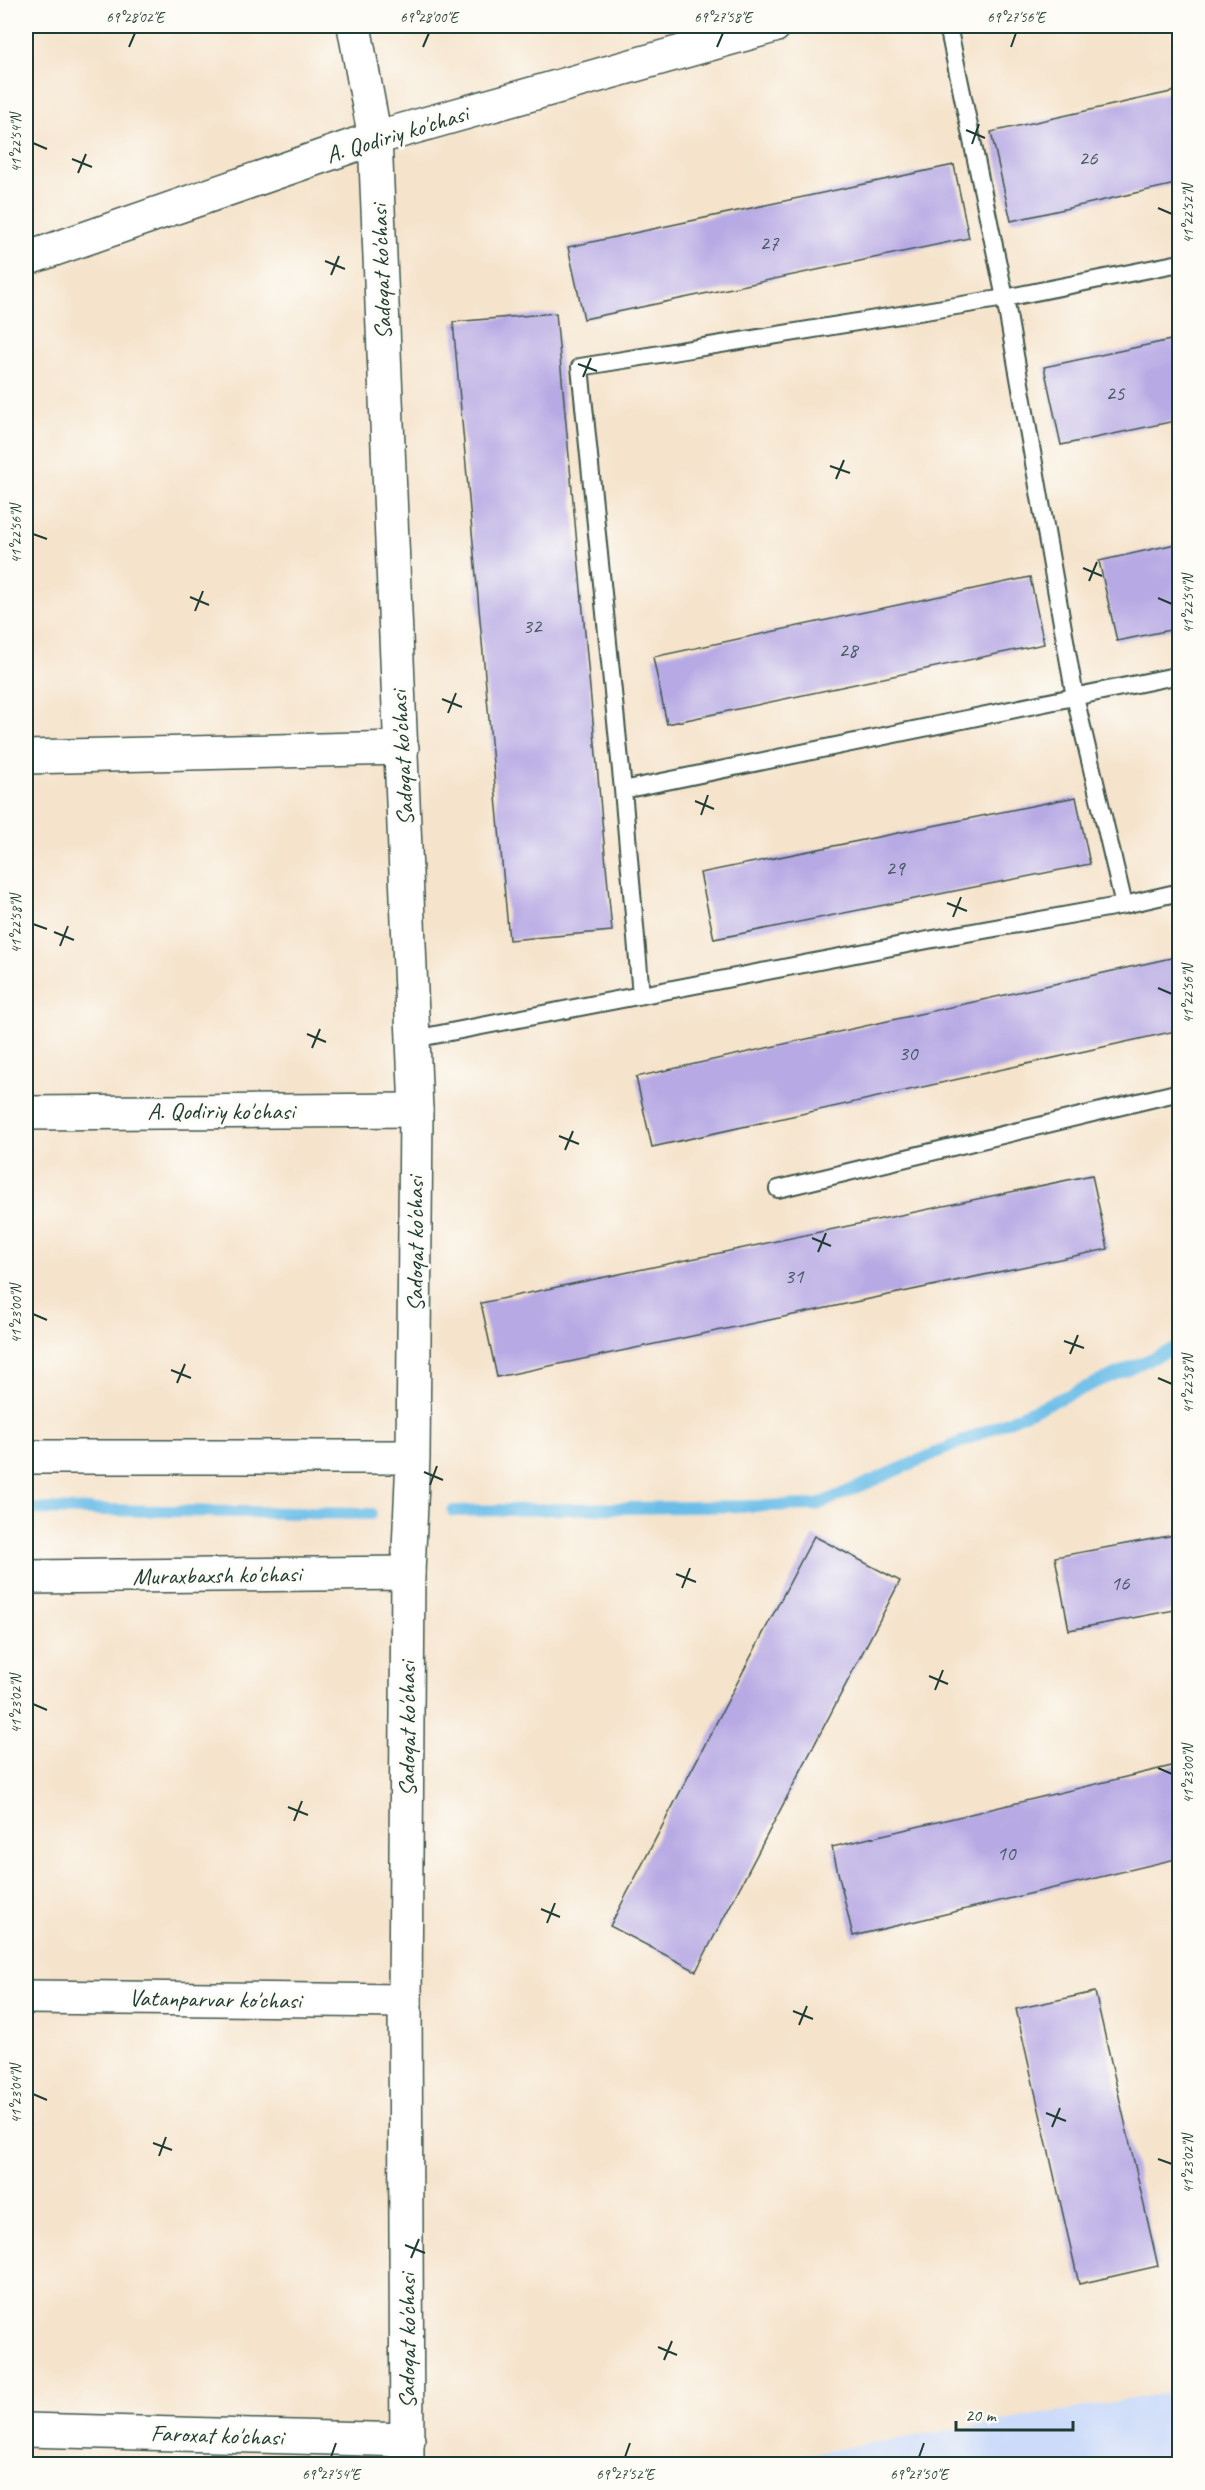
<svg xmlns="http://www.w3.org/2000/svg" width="1205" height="2490" font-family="Caveat,sans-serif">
	<rect width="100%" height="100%" fill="#fdfcf7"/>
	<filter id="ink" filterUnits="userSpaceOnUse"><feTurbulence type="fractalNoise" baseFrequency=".0167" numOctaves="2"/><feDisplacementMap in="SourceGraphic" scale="12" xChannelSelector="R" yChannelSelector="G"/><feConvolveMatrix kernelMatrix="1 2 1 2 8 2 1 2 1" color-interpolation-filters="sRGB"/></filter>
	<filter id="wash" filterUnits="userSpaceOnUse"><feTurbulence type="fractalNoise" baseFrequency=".008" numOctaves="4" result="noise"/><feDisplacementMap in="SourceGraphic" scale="24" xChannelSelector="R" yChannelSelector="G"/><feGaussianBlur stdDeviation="1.35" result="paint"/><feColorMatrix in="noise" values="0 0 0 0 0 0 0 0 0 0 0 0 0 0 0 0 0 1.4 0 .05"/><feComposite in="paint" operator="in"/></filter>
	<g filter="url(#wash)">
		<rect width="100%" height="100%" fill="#f5e3cb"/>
		<!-- built -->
		<path fill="#ccdbf9" d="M 1179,2391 L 1179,2464 L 781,2464 L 779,2459 Z"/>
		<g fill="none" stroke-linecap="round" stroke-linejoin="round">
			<!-- stream -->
			<path stroke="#6cbee8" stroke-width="12" d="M 26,1509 L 371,1514
				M 453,1511 L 817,1505 L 1180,1346"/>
		</g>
		<g id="blocks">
			<!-- building -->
			<path fill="#b7aae4" d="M 1180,90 L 1180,183 L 1011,221 L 991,132 Z
				M 954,165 L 969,238 L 584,319 L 568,247 Z
				M 556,313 L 612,931 L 509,940 L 453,322 Z
				M 1180,338 L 1180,420 L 1061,445 L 1044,367 Z
				M 1180,543 L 1180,628 L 1117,641 L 1099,561 Z
				M 1030,577 L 1044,644 L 667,724 L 653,657 Z
				M 1076,797 L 1090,864 L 714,939 L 700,873 Z
				M 1180,956 L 1180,1030 L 652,1147 L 636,1077 Z
				M 1092,1175 L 1108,1249 L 497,1377 L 481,1303 Z
				M 1180,1534 L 1180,1609 L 1069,1630 L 1055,1557 Z
				M 814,1536 L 900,1581 L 696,1971 L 610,1926 Z
				M 1176,1765 L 1180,1778 L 1180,1858 L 853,1936 L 832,1847 Z
				M 1095,1992 L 1158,2266 L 1079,2284 L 1016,2009 Z"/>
		</g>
	</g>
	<g filter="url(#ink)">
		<use href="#blocks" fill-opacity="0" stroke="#3f564b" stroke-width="1.5"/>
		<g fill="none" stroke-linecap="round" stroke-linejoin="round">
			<!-- service casing -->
			<g stroke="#3f564b" stroke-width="20">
				<path id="service" d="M 948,26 L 1005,298 L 1075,697 L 1124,905
					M 623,790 L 1180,675
					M 641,995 L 623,790 L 580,367 L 1005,298 L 1180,263
					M 414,1039 L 928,940 L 1124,905 L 1180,892
					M 778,1189 L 1180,1092"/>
			</g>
			<!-- minor casing -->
			<g stroke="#3f564b" stroke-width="36">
				<path id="minor" d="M 354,26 L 375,138 L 774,26
					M 26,757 L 402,748
					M 26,1113 L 416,1110
					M 26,1577 L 408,1573
					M 26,1997 L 405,2001
					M 26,2430 L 408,2440"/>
			</g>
			<!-- tertiary casing -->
			<g stroke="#3f564b" stroke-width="36">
				<path id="tertiary" d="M 26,259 L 375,138 L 416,1110 L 413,1457 L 408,1573 L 405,2001 L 407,2464
					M 26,1457 L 413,1457"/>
			</g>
			<!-- service -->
			<use href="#service" stroke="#fff" stroke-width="16"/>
			<!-- minor -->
			<use href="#minor" stroke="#fff" stroke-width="33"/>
			<!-- tertiary -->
			<use href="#tertiary" stroke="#fff" stroke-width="33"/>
		</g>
	</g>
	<!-- ticks -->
	<path fill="none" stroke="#1f3d34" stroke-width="2" d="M 129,47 L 135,33M 423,47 L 429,33M 717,47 L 723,33M 1011,47 L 1016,33M 966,130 L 985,138M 33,143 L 47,149M 972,144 L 979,124M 72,159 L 92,167M 78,173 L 86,154M 1158,208 L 1172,214M 325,261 L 345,269M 331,275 L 339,256M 578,364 L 597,371M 583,377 L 591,358M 830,466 L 850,473M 836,479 L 844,460M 33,534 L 47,539M 1083,568 L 1102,576M 1089,581 L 1097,562M 190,597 L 209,605M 1158,598 L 1172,604M 195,611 L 203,591M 442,699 L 462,707M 448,713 L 456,693M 695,801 L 714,809M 701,815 L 708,795M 947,903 L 967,911M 953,917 L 961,897M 33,924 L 47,929M 54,932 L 74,940M 60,946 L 68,926M 1158,988 L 1172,994M 307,1034 L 326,1042M 312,1048 L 320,1029M 559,1136 L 579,1144M 565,1150 L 573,1131M 812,1238 L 831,1246M 818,1252 L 826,1233M 33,1314 L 47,1320M 1064,1341 L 1084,1348M 1070,1354 L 1078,1335M 171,1370 L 191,1378M 1158,1378 L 1172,1384M 177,1383 L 185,1364M 424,1472 L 443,1480M 430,1485 L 437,1466M 676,1574 L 696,1582M 682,1588 L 690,1568M 929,1676 L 948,1684M 935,1690 L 943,1670M 33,1704 L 47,1710M 1158,1768 L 1172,1774M 288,1807 L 308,1815M 294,1821 L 302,1801M 541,1909 L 560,1917M 547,1923 L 555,1903M 793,2011 L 813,2019M 799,2025 L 807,2006M 33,2094 L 47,2100M 1046,2113 L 1066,2121M 1052,2127 L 1060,2108M 153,2143 L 172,2150M 159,2156 L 166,2137M 1158,2159 L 1172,2164M 405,2245 L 425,2253M 411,2258 L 419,2239M 658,2347 L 677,2355M 664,2360 L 672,2341M 331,2457 L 336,2443M 625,2457 L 630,2443M 919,2457 L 924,2443"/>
	<g text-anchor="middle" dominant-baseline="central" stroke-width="6" stroke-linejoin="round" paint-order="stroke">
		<!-- number labels -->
		<g font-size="21" fill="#455860">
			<text x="1088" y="158">26</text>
			<text x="769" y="243">27</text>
			<text x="1115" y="393">25</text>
			<text x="532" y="626">32</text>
			<text x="848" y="650">28</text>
			<text x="895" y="868">29</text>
			<text x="908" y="1053">30</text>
			<text x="794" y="1276">31</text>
			<text x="1120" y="1583">16</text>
			<text x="1006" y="1853">10</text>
		</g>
		<!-- street labels -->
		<g font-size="24" fill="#1f3d34" stroke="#fdfcf7">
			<text transform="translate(397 134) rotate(-17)">A. Qodiriy ko'chasi</text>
			<text transform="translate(381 272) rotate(-92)">Sadoqat ko'chasi</text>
			<text transform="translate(402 758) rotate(-93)">Sadoqat ko'chasi</text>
			<text x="221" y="1111">A. Qodiriy ko'chasi</text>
			<text transform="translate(415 1244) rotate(-90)">Sadoqat ko'chasi</text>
			<text transform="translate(217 1575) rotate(-1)">Muraxbaxsh ko'chasi</text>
			<text transform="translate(407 1729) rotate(-90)">Sadoqat ko'chasi</text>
			<text transform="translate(215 1999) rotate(1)">Vatanparvar ko'chasi</text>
			<text transform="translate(407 2341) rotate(-90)">Sadoqat ko'chasi</text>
			<text transform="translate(217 2435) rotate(2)">Faroxat ko'chasi</text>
		</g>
	</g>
	<!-- margin -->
	<rect width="1205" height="2490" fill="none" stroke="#fdfcf7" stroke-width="66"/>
	<!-- scale -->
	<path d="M956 2421v9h117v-9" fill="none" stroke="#1f3d34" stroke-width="3"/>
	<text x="965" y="2421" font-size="18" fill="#1f3d34" stroke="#fdfcf7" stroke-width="4.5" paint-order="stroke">20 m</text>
	<rect x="33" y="33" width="1139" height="2424" fill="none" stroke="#1f3d34" stroke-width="2"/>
	<g font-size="15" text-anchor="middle" fill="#1f3d34">
		<text x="135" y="22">69°28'02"E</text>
		<text x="429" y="22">69°28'00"E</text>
		<text x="723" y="22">69°27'58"E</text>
		<text x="1016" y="22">69°27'56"E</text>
		<text transform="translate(16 143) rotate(-90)" y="5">41°22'54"N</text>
		<text transform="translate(1188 214) rotate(-90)" y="5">41°22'52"N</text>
		<text transform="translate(16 534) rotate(-90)" y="5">41°22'56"N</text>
		<text transform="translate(1188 604) rotate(-90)" y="5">41°22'54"N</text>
		<text transform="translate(16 924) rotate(-90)" y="5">41°22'58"N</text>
		<text transform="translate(1188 994) rotate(-90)" y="5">41°22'56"N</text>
		<text transform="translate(16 1314) rotate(-90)" y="5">41°23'00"N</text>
		<text transform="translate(1188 1384) rotate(-90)" y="5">41°22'58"N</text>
		<text transform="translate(16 1704) rotate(-90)" y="5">41°23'02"N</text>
		<text transform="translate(1188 1774) rotate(-90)" y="5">41°23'00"N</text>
		<text transform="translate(16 2094) rotate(-90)" y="5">41°23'04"N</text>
		<text transform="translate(1188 2164) rotate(-90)" y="5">41°23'02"N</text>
		<text x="331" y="2479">69°27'54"E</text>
		<text x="625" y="2479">69°27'52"E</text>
		<text x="919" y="2479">69°27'50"E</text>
	</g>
</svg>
